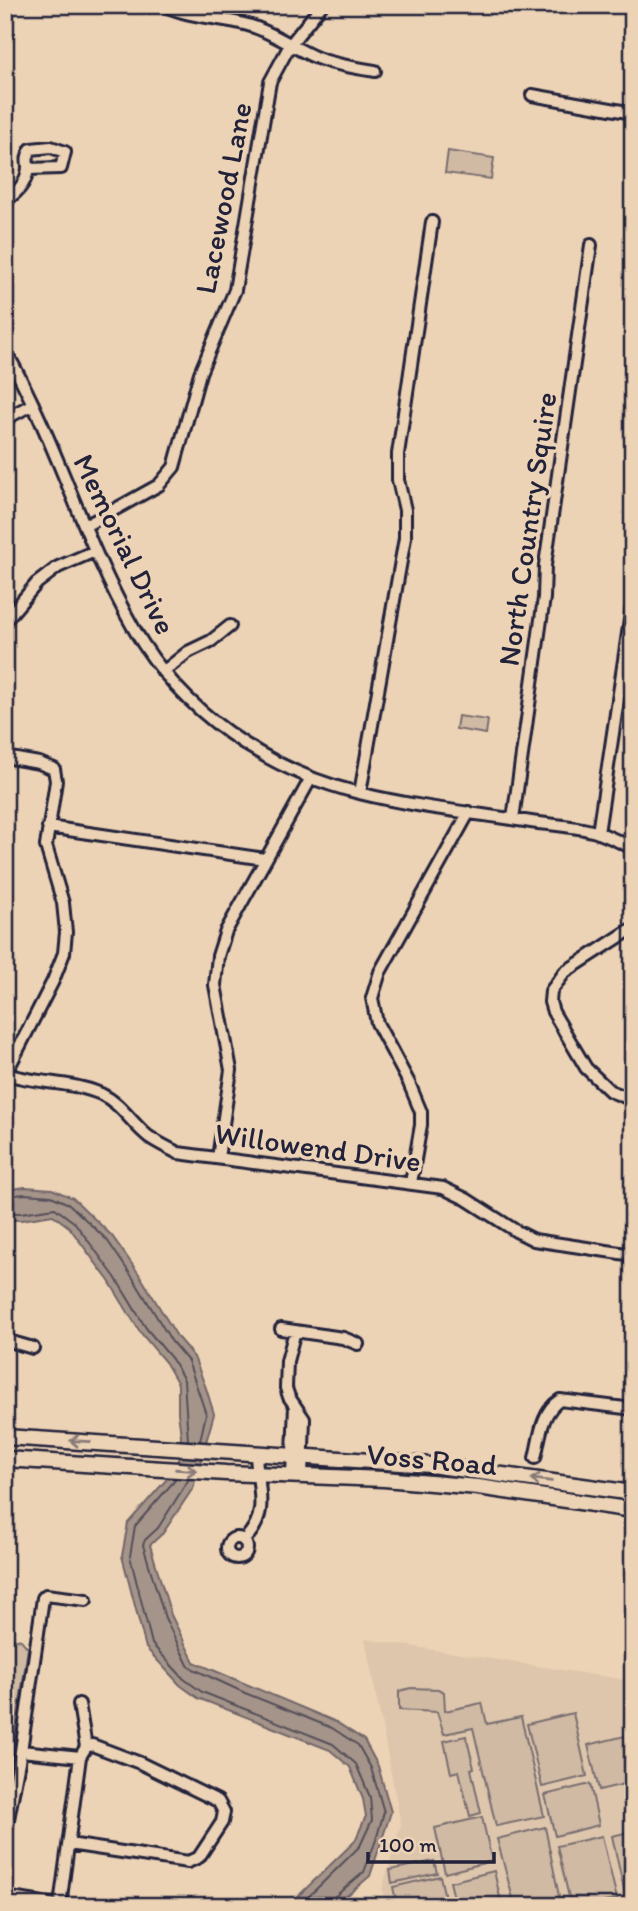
<svg xmlns="http://www.w3.org/2000/svg" width="638" height="1911" font-family="Itim,sans-serif">
	<rect width="100%" height="100%" fill="#edd3b5"/>
	<filter id="ink" filterUnits="userSpaceOnUse"><feTurbulence type="fractalNoise" baseFrequency=".0143" numOctaves="2"/><feDisplacementMap in="SourceGraphic" scale="14" xChannelSelector="R" yChannelSelector="G"/><feConvolveMatrix kernelMatrix="1 2 1 2 8 2 1 2 1" color-interpolation-filters="sRGB"/></filter>
	<g filter="url(#ink)">
		<!-- built -->
		<path fill="#dec6ac" d="M 365,1639 L 633,1681 L 633,1906 L 386,1906 L 382,1889 L 401,1824 Z"/>
		<!-- green -->
		<path fill="#d0baa4" stroke="#796e70" stroke-width="2" d="M 448,151 L 494,158 L 491,179 L 445,173 Z
			M 458,716 L 488,720 L 486,734 L 456,729 Z
			M 5,1637 L 21,1640 L 28,1648 L 5,1800 Z
			M 411,1688 L 438,1689 L 444,1692 L 445,1711 L 482,1703 L 487,1724 L 521,1717 L 544,1816 L 496,1826 L 473,1728 L 444,1734 L 437,1712 L 399,1710 L 399,1691 Z
			M 573,1713 L 587,1776 L 542,1787 L 527,1724 Z
			M 633,1734 L 633,1782 L 599,1790 L 588,1745 Z
			M 466,1736 L 474,1768 L 471,1769 L 481,1813 L 470,1816 L 459,1771 L 451,1773 L 444,1741 Z
			M 590,1784 L 599,1825 L 555,1836 L 545,1795 Z
			M 482,1817 L 492,1861 L 445,1873 L 435,1828 Z
			M 545,1827 L 561,1906 L 515,1906 L 497,1839 Z
			M 633,1831 L 633,1897 L 626,1899 L 612,1836 Z
			M 602,1836 L 617,1899 L 588,1906 L 571,1906 L 557,1846 Z
			M 434,1861 L 437,1873 L 392,1883 L 390,1870 Z
			M 494,1871 L 502,1906 L 456,1906 L 450,1882 Z
			M 440,1876 L 447,1906 L 397,1906 L 393,1887 Z"/>
		<!-- water -->
		<path fill="#a59489" stroke="#71666a" stroke-width="2" d="M 25,1187 L 52,1189 L 73,1198 L 112,1236 L 139,1274 L 178,1338 L 194,1357 L 206,1388 L 214,1414 L 193,1488 L 163,1533 L 150,1545 L 171,1615 L 194,1662 L 336,1722 L 364,1740 L 378,1766 L 391,1812 L 370,1876 L 335,1906 L 288,1906 L 355,1841 L 366,1816 L 363,1799 L 350,1767 L 330,1750 L 198,1698 L 180,1685 L 146,1648 L 122,1556 L 128,1523 L 167,1479 L 179,1458 L 181,1435 L 178,1413 L 178,1384 L 166,1363 L 140,1332 L 109,1281 L 69,1227 L 53,1215 L 21,1220 L 5,1220 L 5,1190 Z"/>
		<g fill="none" stroke-linecap="round" stroke-linejoin="round">
			<!-- shore -->
			<path stroke="#56505a" stroke-width="2" d="M 5,1196 L 25,1194 L 51,1196 L 69,1204 L 107,1240 L 133,1278 L 172,1342 L 188,1361 L 206,1414 L 200,1441
				M 5,1213 L 21,1213 L 55,1208 L 75,1223 L 115,1277 L 146,1328 L 172,1359 L 184,1380 L 188,1440
				M 176,1479 L 135,1526 L 130,1556 L 152,1644 L 184,1679 L 202,1692 L 333,1744 L 356,1764 L 370,1797 L 372,1820 L 360,1846 L 299,1906
				M 189,1479 L 158,1528 L 145,1540 L 143,1545 L 165,1618 L 189,1667 L 245,1693 L 332,1728 L 358,1745 L 371,1768 L 384,1812 L 376,1840 L 364,1872 L 333,1898 L 330,1906"/>
			<!-- minor casing -->
			<g stroke="#22223b" stroke-width="16">
				<path id="minor" d="M 164,5 C 190,18 221,17 248,25 C 273,32 293,48 317,58 C 336,65 356,68 375,71
					M 532,95 L 633,113
					M 5,201 C 17,193 28,181 28,166 C 27,159 27,156 31,149 L 51,147 L 65,152 L 61,168 L 28,169
					M 5,350 C 56,439 83,540 134,629 C 182,712 266,770 359,793 C 415,807 474,813 531,822 C 553,825 578,826 599,833 C 610,837 622,843 633,848
					M 5,419 L 33,404
					M 85,526 L 159,485 L 174,467 L 200,373 L 235,290 L 270,82 L 290,45 L 322,5
					M 5,621 L 37,583 L 58,567 L 95,551
					M 163,672 L 188,652 L 211,641 L 230,626
					M 5,757 L 39,763 L 54,769 L 56,781 L 46,846 L 63,903 L 66,932 L 64,953 L 53,981 L 5,1075
					M 360,793 L 405,538 L 405,510 L 398,480 L 398,454 L 432,222
					M 513,819 L 544,598 L 545,565 L 591,245
					M 48,827 L 265,859
					M 598,833 L 633,600
					M 633,928 L 565,972 L 551,991 L 550,1002 L 553,1012 L 586,1068 L 610,1091 L 633,1100
					M 7,1074 C 37,1084 72,1081 101,1094 C 122,1104 132,1124 149,1137 C 158,1143 168,1148 178,1153 L 443,1188 L 466,1199 L 516,1231 L 534,1240 L 633,1255
					M 218,1158 L 231,1070 L 215,985 L 218,956 L 226,931 L 311,778
					M 411,1183 L 421,1125 L 421,1112 L 409,1083 L 377,1023 L 372,998 L 380,972 L 469,812
					M 281,1329 L 343,1338 L 358,1344
					M 295,1331 L 287,1361 L 286,1388 L 289,1397 L 304,1419 L 302,1475
					M 5,1340 L 33,1348
					M 535,1458 C 540,1438 541,1412 560,1400 L 633,1409
					M 292,1475 L 295,1406
					M227 1548a10 10 0 1 1 20 0a10 10 0 1 1-20 0Z
					M 244,1540 C 272,1513 256,1486 256,1452
					M 79,1704 L 86,1747
					M 21,1751 L 80,1757
					M 5,1835 L 21,1751 L 43,1598 L 46,1595 L 86,1600
					M 5,1897 L 62,1906
					M 60,1905 L 80,1757 L 86,1747 L 92,1745 L 140,1763 L 218,1801 L 224,1812 L 222,1822 L 199,1857 L 188,1862 L 69,1844"/>
			</g>
			<!-- major casing -->
			<g stroke="#22223b" stroke-width="19">
				<path id="major" d="M 5,1437 L 431,1465 L 633,1493
					M 5,1459 L 226,1473 L 384,1479 L 478,1487 L 633,1510"/>
			</g>
			<!-- minor -->
			<use href="#minor" stroke="#edd3b5" stroke-width="10"/>
			<!-- major -->
			<use href="#major" stroke="#edd3b5" stroke-width="14"/>
		</g>
		<!-- one-way arrows -->
		<defs><path id="oneway-shaft" d="M-6 0H5M1.5-3L5.5 0L1.5 3" fill="none" stroke-width="1.6" stroke-linecap="round" stroke-linejoin="round" transform="scale(1.75)"/></defs>
		<g stroke="#887a78">
			<use href="#oneway-shaft" transform="translate(80 1441) rotate(-177)"/>
			<use href="#oneway-shaft" transform="translate(186 1470) rotate(4)"/>
			<use href="#oneway-shaft" transform="translate(541 1480) rotate(-172)"/>
		</g>
	</g>
	<g text-anchor="middle" dominant-baseline="central" stroke-width="7" stroke-linejoin="round" paint-order="stroke">
		<!-- street labels -->
		<g font-size="30" fill="#22223b" stroke="#edd3b5">
			<text transform="translate(223 198) rotate(-79)">Lacewood Lane</text>
			<text transform="translate(527 529) rotate(-82)">North Country Squire</text>
			<text transform="translate(125 544) rotate(64)">Memorial Drive</text>
			<text transform="translate(318 1147) rotate(8)">Willowend Drive</text>
			<text transform="translate(432 1459) rotate(5)">Voss Road</text>
		</g>
	</g>
	<!-- margin -->
	<rect width="638" height="1911" fill="none" stroke="#edd3b5" stroke-width="28"/>
	<rect x="14" y="14" width="610" height="1883" fill="none" stroke="#22223b" stroke-width="2.5" filter="url(#ink)"/>
	<!-- scale -->
	<path d="M368 1852v10h126v-10" fill="none" stroke="#22223b" stroke-width="3.5"/>
	<text x="379" y="1852" font-size="21" fill="#22223b" stroke="#edd3b5" stroke-width="5" paint-order="stroke">100 m</text>
</svg>
